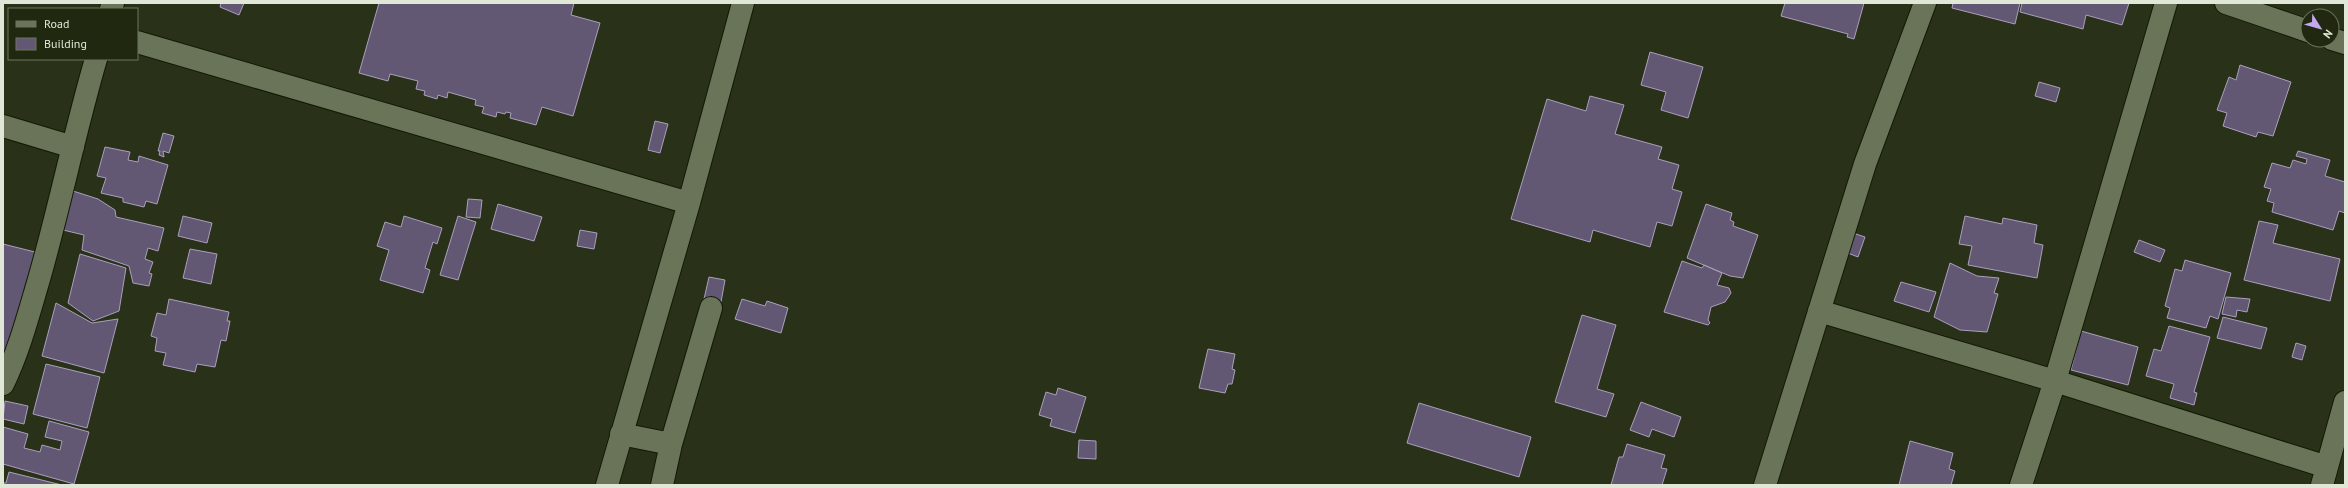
<svg xmlns="http://www.w3.org/2000/svg" width="2348" height="488" font-family="'PT Sans',sans-serif">
	<rect width="100%" height="100%" fill="#293219"/>
	<!-- building -->
	<path fill="#625873" stroke="#aa9fbd" d="M 221,3 L 244,3 L 239,15 L 220,7 Z
		M 379,3 L 574,3 L 571,15 L 600,23 L 573,116 L 542,107 L 536,125 L 510,118 L 511,113 L 506,112 L 505,114 L 497,112 L 496,117 L 482,113 L 484,107 L 475,105 L 476,100 L 448,92 L 447,98 L 438,95 L 437,99 L 424,95 L 425,91 L 416,89 L 418,81 L 390,74 L 388,81 L 359,73 Z
		M 1785,3 L 1864,3 L 1854,39 L 1847,37 L 1848,34 L 1781,16 Z
		M 1953,3 L 2020,3 L 2015,24 L 1952,8 Z
		M 2022,3 L 2129,3 L 2122,25 L 2086,15 L 2083,29 L 2020,12 Z
		M 1650,52 L 1703,67 L 1688,118 L 1661,110 L 1666,92 L 1641,85 Z
		M 2240,65 L 2291,82 L 2273,136 L 2258,132 L 2256,137 L 2223,126 L 2227,113 L 2217,110 L 2229,77 L 2236,80 Z
		M 2039,82 L 2060,88 L 2056,102 L 2035,96 Z
		M 1590,96 L 1624,105 L 1615,134 L 1662,147 L 1658,159 L 1679,165 L 1672,189 L 1682,192 L 1672,226 L 1657,222 L 1650,247 L 1593,230 L 1590,242 L 1511,219 L 1547,99 L 1586,111 Z
		M 655,121 L 668,124 L 660,153 L 648,150 Z
		M 163,133 L 174,136 L 169,153 L 163,151 L 164,157 L 159,155 L 160,151 L 158,151 Z
		M 105,147 L 130,152 L 128,160 L 138,162 L 139,156 L 168,165 L 157,204 L 146,201 L 144,207 L 123,202 L 123,198 L 101,193 L 106,178 L 97,176 Z
		M 2298,151 L 2330,160 L 2325,176 L 2345,182 L 2345,213 L 2339,211 L 2333,230 L 2272,212 L 2274,203 L 2267,201 L 2271,189 L 2264,187 L 2272,163 L 2290,168 L 2293,160 L 2306,164 L 2307,159 L 2296,156 Z
		M 73,191 L 98,199 L 115,210 L 116,217 L 164,228 L 158,251 L 148,248 L 145,259 L 153,262 L 149,273 L 152,274 L 149,286 L 133,283 L 129,266 L 82,250 L 84,235 L 63,230 Z
		M 468,199 L 482,200 L 480,218 L 466,217 Z
		M 498,204 L 542,217 L 534,241 L 491,229 Z
		M 1706,204 L 1732,213 L 1730,220 L 1734,222 L 1733,226 L 1758,235 L 1743,278 L 1730,276 L 1687,258 Z
		M 183,216 L 212,223 L 207,243 L 178,236 Z
		M 404,216 L 442,228 L 437,244 L 433,242 L 425,268 L 430,270 L 423,293 L 380,280 L 389,250 L 377,246 L 385,222 L 401,227 Z
		M 458,216 L 476,222 L 458,280 L 440,275 Z
		M 1965,216 L 2002,224 L 2003,218 L 2037,225 L 2034,243 L 2043,245 L 2037,278 L 1968,265 L 1972,246 L 1959,244 Z
		M 2259,221 L 2278,225 L 2273,243 L 2340,259 L 2330,301 L 2244,280 Z
		M 580,230 L 597,233 L 594,249 L 577,246 Z
		M 1853,233 L 1865,237 L 1858,257 L 1845,252 Z
		M 2139,240 L 2165,250 L 2160,262 L 2134,252 Z
		M 3,244 L 39,253 L 3,366 Z
		M 190,249 L 217,254 L 211,284 L 183,278 Z
		M 80,254 L 126,268 L 119,311 L 93,321 L 68,303 Z
		M 2185,260 L 2231,273 L 2218,319 L 2210,316 L 2206,328 L 2167,318 L 2170,308 L 2165,306 L 2175,269 L 2182,271 Z
		M 1682,261 L 1702,268 L 1704,265 L 1722,273 L 1717,285 L 1729,288 L 1731,293 L 1725,302 L 1711,307 L 1708,320 L 1710,323 L 1708,325 L 1664,312 Z
		M 1950,263 L 1977,276 L 1999,278 L 1994,293 L 1998,294 L 1987,332 L 1960,330 L 1934,317 Z
		M 709,277 L 725,280 L 721,302 L 704,299 Z
		M 1901,282 L 1936,292 L 1929,312 L 1894,301 Z
		M 2226,297 L 2250,299 L 2247,312 L 2237,310 L 2236,317 L 2222,314 Z
		M 169,299 L 229,312 L 227,321 L 230,321 L 226,341 L 221,340 L 215,367 L 197,364 L 195,372 L 163,365 L 166,353 L 155,351 L 157,338 L 151,336 L 157,313 L 166,315 Z
		M 742,299 L 765,306 L 767,301 L 788,308 L 781,333 L 735,319 Z
		M 56,303 L 92,323 L 118,319 L 104,373 L 42,356 Z
		M 1582,315 L 1616,325 L 1597,389 L 1614,394 L 1606,417 L 1555,402 Z
		M 2223,317 L 2267,328 L 2261,349 L 2217,338 Z
		M 2169,326 L 2210,337 L 2194,392 L 2197,393 L 2194,405 L 2170,398 L 2174,384 L 2146,376 L 2154,349 L 2161,351 Z
		M 2081,331 L 2138,347 L 2128,385 L 2071,370 Z
		M 2296,343 L 2306,346 L 2302,360 L 2292,357 Z
		M 1208,349 L 1235,354 L 1232,369 L 1235,370 L 1232,384 L 1228,384 L 1225,393 L 1199,388 Z
		M 46,364 L 100,377 L 87,428 L 33,414 Z
		M 1058,388 L 1086,397 L 1075,433 L 1050,426 L 1052,419 L 1039,415 L 1046,392 L 1056,395 Z
		M 5,401 L 28,406 L 24,424 L 3,419 Z
		M 1641,402 L 1681,417 L 1674,437 L 1652,429 L 1649,437 L 1630,430 Z
		M 1419,403 L 1531,437 L 1519,477 L 1407,443 Z
		M 49,421 L 89,432 L 74,484 L 3,464 L 3,427 L 28,434 L 24,448 L 40,452 L 42,445 L 60,450 L 62,441 L 45,437 Z
		M 1079,440 L 1096,441 L 1096,459 L 1078,458 Z
		M 1910,441 L 1953,453 L 1949,469 L 1955,471 L 1951,485 L 1899,485 Z
		M 1627,444 L 1665,455 L 1661,468 L 1667,469 L 1662,485 L 1611,485 L 1619,457 L 1623,457 Z
		M 9,472 L 62,485 L 3,485 L 3,483 L 6,483 Z"/>
	<g fill="none" stroke-linecap="round" stroke-linejoin="round">
		<!-- minor casing -->
		<g stroke="#121a03" stroke-width="24">
			<path id="minor" d="M 2226,3 L 2308,31
				M 111,9 L 113,3
				M 2332,39 L 2345,43
				M 137,42 L 689,203
				M 3,126 L 73,147
				M 1819,311 L 2055,381 L 2327,467
				M 3,384 C 18,353 27,320 37,286 C 59,211 74,134 96,59
				M 621,434 L 671,444 L 662,485
				M 671,444 L 711,308
				M 607,485 L 689,203 L 743,3
				M 1765,485 L 1865,164 L 1925,3
				M 2021,485 L 2055,381 L 2166,3
				M 2322,485 L 2345,402"/>
		</g>
		<!-- minor -->
		<use href="#minor" stroke="#697458" stroke-width="22"/>
	</g>
	<!-- border -->
	<rect width="2348" height="488" fill="none" stroke="#e1e7d7" stroke-width="8"/>
	<!-- legend -->
	<rect x="8" y="8" width="130" height="52" fill="#20280f" stroke="#6d745f"/>
	<rect x="16" y="21" width="20" height="6" fill="#697458" stroke="#6d745f"/>
	<text x="44" y="28" font-size="12" fill="#e1e7d7">Road</text>
	<rect x="16" y="38" width="20" height="12" fill="#625873" stroke="#6d745f"/>
	<text x="44" y="48" font-size="12" fill="#e1e7d7">Building</text>
	<!-- north arrow -->
	<g transform="translate(2320 28) rotate(127)"><circle r="19" fill="#20280f" stroke="#6d745f"/>
	<path d="M0-3L7 15L0 10L-7 15Z" fill="#c4a7f1"/>
	<text y="-6" font-size="11" font-weight="bold" text-anchor="middle" fill="#e1e7d7">N</text>
	</g>
</svg>
